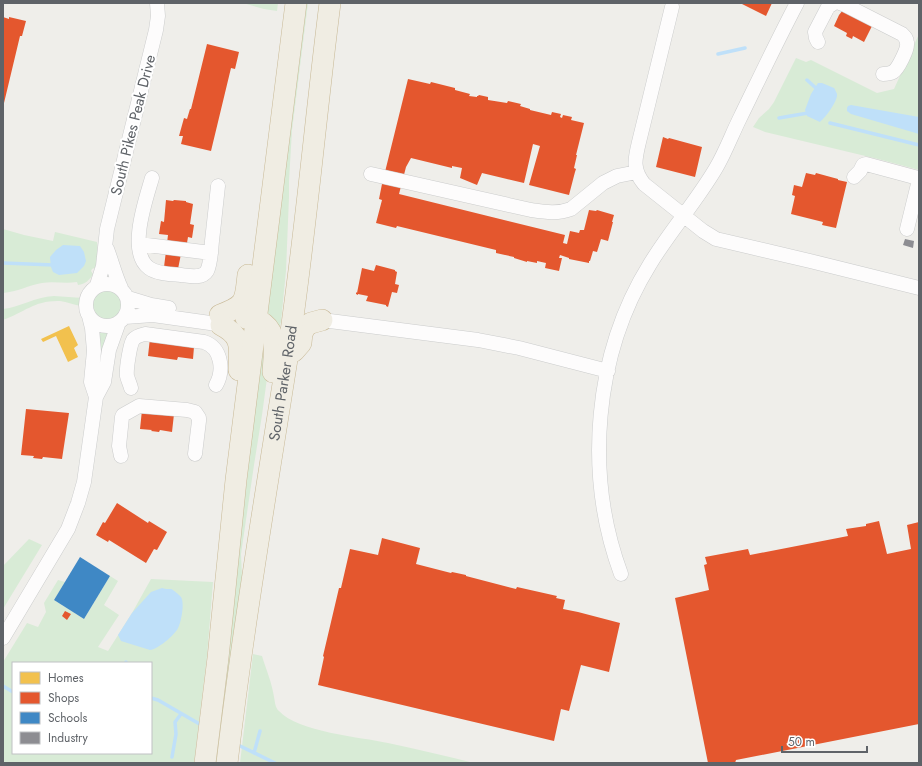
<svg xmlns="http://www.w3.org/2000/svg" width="922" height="766" font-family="Jost,sans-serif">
	<rect width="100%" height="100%" fill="#efeeea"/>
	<!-- green -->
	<path fill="#d8ebd6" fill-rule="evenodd" d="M 243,3 L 278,3 L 277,11 L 264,9 Z
		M 305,3 L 308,3 L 292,130 L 289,181 L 289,197 L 286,271 L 281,322 L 279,328 L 267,312 Z
		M 919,34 L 919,170 L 878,159 L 765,132 L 753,127 L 759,118 L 769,109 L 774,102 L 796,58 L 806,62 L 811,60 L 877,93 L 894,89 Z
		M 3,229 L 24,235 L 53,241 L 55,232 L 97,242 L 99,266 L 92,269 L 91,271 L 93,274 C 90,280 85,284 78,285 L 77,282 C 65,284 54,281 42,283 C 29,285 17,292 3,293 Z
		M92 304a16 16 0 1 1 32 0a16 16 0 1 1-32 0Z
		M 54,296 L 83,298 L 82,306 C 74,305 67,302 60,301 C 35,300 25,312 3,320 L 3,309 C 21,307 34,297 54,296 Z
		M 98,329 L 111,330 L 99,365 Z
		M 263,336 L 271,349 L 262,415 L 254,465 L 241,554 L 242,577 L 217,763 L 215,763 Z
		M 29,539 L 42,545 L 3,609 L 3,566 Z
		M 110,576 L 118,581 L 104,605 L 119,615 L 98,647 L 108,651 L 132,613 L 151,579 L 213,582 L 207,656 L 194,763 L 3,763 L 3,662 L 27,623 L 38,627 L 46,612 L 44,603 L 58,580 L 65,582 L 54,600 L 84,619 ZM 13,663 L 151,663 L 151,753 L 13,753 Z
		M 253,654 L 262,656 C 266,669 272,683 274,697 C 275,701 275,708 279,711 C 298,732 360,737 388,743 C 417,749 446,756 474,763 L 240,763 Z"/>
	<!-- water -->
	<path fill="#bfe0f9" d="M 818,83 L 822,83 L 834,88 C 835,89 836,92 837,94 C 838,101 826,117 820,122 L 807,116 L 805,110 L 811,94 Z
		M 851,105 L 919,117 L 919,134 L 851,114 L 847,111 L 847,108 L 848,106 Z
		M 63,245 L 80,246 L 84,252 L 86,261 L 84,266 L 77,273 L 59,275 L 53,272 L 51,267 L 50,257 L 56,250 Z
		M 162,588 C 164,589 168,589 171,589 C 174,590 179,595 181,597 C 185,603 181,624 177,630 C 172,637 158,649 150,650 L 121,641 L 118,635 L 132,613 L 151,592 Z"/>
	<!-- homes -->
	<path fill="#f2c14e" d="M 69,326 L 78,345 L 74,348 L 78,357 L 68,362 L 56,336 L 43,342 L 41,339 Z"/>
	<!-- shops -->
	<path fill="#e4572e" d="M 740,3 L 772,3 L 766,16 Z
		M 843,10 L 872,26 L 864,42 L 853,36 L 852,39 L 846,36 L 847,33 L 834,26 L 839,15 Z
		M 3,17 L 9,19 L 9,17 L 26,21 L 22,36 L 20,36 L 4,103 Z
		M 207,44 L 239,52 L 235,69 L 231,68 L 211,151 L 181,144 L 183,136 L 179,136 L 184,118 L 187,119 L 190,109 L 191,109 Z
		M 408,79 L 430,84 L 431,82 L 455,88 L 455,90 L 470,94 L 469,96 L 477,97 L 477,96 L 478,96 L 479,95 L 488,97 L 488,100 L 507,103 L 508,101 L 521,104 L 520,106 L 530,109 L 530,110 L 551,115 L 552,112 L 561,114 L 560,117 L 562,118 L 563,115 L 572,117 L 571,120 L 584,123 L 576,155 L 577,155 L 574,168 L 576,169 L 575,172 L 569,195 L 529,185 L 540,146 L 533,144 L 524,183 L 482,173 L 477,185 L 460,178 L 462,168 L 452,166 L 452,168 L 411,158 L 406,167 L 399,194 L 565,235 L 563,243 L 567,244 L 570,231 L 579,233 L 580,230 L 584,230 L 589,210 L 596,211 L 597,210 L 614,215 L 612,222 L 613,222 L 608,241 L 601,239 L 597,252 L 593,251 L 590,261 L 589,261 L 589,263 L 569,259 L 569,258 L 560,255 L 559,258 L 562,258 L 559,271 L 545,268 L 546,263 L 537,261 L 537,263 L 527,261 L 527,262 L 514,258 L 514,257 L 496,253 L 496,250 L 397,226 L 396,228 L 376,223 L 382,200 L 379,199 L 382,184 Z
		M 663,137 L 668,139 L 669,138 L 702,147 L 695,177 L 656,167 Z
		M 806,173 L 815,175 L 816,173 L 838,179 L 838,180 L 847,182 L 836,228 L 822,225 L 823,222 L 791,214 L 795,196 L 792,195 L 794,185 L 802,187 Z
		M 166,200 L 173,201 L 174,200 L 186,201 L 186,202 L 193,204 L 190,224 L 194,225 L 192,238 L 188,237 L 187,243 L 181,254 L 178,269 L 164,267 L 168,235 L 159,234 L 161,221 L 164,222 Z
		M 376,265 L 395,270 L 395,271 L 397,272 L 395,284 L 399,285 L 397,293 L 392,292 L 388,307 L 386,306 L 386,305 L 366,301 L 368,296 L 358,294 L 358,295 L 356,294 L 356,292 L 357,293 L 362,268 L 374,271 Z
		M 150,338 L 194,347 L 193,359 L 178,357 L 177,360 L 148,356 Z
		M 26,409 L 69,413 L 62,459 L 43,457 L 42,459 L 33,458 L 34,456 L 21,455 Z
		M 142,410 L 174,414 L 172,432 L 160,430 L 159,432 L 151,431 L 152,430 L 140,429 Z
		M 117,503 L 148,523 L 149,521 L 167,532 L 157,550 L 154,549 L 146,563 L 109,540 L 108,542 L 96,535 L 103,522 L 105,523 Z
		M 879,521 L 887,554 L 911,549 L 907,525 L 919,522 L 919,724 L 736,760 L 735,763 L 708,763 L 675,598 L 709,590 L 704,565 L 707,564 L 705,557 L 748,549 L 750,555 L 848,536 L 846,529 L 866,526 L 866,524 Z
		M 382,538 L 420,548 L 416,564 L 451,573 L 452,572 L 466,575 L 466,576 L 516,589 L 517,587 L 557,596 L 556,598 L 565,600 L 563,609 L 578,612 L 620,623 L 609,672 L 581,665 L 569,711 L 561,709 L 554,741 L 318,685 L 324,657 L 323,656 L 339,588 L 341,588 L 350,549 L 378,555 Z
		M 65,611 L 71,614 L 67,620 L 62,616 Z"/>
	<!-- schools -->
	<path fill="#3f88c5" d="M 80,557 L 110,576 L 84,619 L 54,600 Z"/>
	<!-- industry -->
	<path fill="#8d8d92" d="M 905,239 L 914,241 L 913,248 L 903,245 Z"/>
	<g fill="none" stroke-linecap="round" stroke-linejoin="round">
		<!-- stream -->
		<path stroke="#bfe0f9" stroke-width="3.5" d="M 718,54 L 745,48
			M 807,80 L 818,90
			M 779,118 L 808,113 L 809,112
			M 830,123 L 919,145
			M 3,263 L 54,265
			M 126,662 L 126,663
			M 3,686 L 13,692
			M 151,698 L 158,700 L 203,726
			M 236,744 L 275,763
			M 254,753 L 260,731
			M 172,757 L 176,734 L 175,722 L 181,714"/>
		<!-- minor casing -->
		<g stroke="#cbcccc" stroke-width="15">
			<path id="minor" d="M 840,3 L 845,5 L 902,34 C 905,37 907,39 907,43 C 908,49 898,69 893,72 C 889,74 886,74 883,74
				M 672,7 L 639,142 C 635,159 632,169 644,184 L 703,231 L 716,239 L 810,261 L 919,288
				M 818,42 L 816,38 L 815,32 L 828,7 L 834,3
				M 371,174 L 531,210 C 545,212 558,214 571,209 L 603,183 L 617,176 L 637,172
				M 854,177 L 860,171 L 863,165 L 866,164 L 918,178 L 919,180 L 907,229
				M 152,178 C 146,199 127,252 149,268 C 157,274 171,274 181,275 C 189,276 202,279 207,271 C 211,263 211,250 212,241 C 214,223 216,204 218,186
				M 139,244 L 211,253
				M 107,249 C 112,262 115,275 121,288
				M86 305a21 21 0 1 1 42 0a21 21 0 1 1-42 0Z
				M 97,285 L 103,266 L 107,229 L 156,30 L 158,16 L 157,3
				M 128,298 L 151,305 L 169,308
				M 89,316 L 92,328 L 94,351 L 91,382 L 96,397
				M 125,317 L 153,315 L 210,323 L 221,325
				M 322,320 L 478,340 L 519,348 L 608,371
				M 131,388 C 130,384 128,380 127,376 C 126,369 130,345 133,340 C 136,336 140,335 145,334 L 204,342 C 222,348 224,371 216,385
				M 121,456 L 119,446 L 122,417 L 123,415 L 139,406 L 187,410 L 195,412 L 199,418 L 199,421 L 195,454
				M 621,574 C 584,474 594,354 650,264 C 670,231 696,202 716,168 C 725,153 732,134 740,118 C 759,79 777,41 797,3
				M 3,638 L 68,529 L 78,503 L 84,482 L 96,397 L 104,382 L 109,350 L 119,322"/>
		</g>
		<!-- highway casing -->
		<g stroke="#c8b996" stroke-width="22">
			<g id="highway">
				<path d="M 220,315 C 247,305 245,301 248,275"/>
				<path d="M 246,318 C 249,318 253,318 256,319 C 259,320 261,322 264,324 C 278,335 274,356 273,372"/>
				<path d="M 221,325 C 244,337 239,348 239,370"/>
				<path d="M 294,351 L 301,343 L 302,333 L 306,326 L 311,323 L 322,320"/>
				<path d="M 205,763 L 218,658 L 236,480 L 296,3"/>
				<path id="s1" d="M 227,763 C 243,628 266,493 287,359 C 305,241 315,121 330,3"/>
			</g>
		</g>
		<!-- minor -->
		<use href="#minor" stroke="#fdfcfc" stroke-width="14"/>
		<!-- highway -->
		<use href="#highway" stroke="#f0ede3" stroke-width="21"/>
	</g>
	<g text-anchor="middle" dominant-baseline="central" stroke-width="4" stroke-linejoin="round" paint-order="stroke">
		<!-- street labels -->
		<g font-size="15" fill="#5f6368" stroke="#fff">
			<text transform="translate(133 125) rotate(-76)">South Pikes Peak Drive</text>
			<text stroke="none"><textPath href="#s1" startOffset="384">South Parker Road</textPath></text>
		</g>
	</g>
	<!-- border -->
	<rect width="922" height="766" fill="none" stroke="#5f6368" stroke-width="8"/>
	<!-- legend -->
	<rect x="12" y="662" width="140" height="92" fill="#ffffff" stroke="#bfc1c3"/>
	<rect x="20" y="672" width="20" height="12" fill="#f2c14e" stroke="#bfc1c3"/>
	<text x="48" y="682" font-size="12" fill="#5f6368">Homes</text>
	<rect x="20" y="692" width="20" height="12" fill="#e4572e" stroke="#bfc1c3"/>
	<text x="48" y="702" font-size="12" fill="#5f6368">Shops</text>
	<rect x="20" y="712" width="20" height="12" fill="#3f88c5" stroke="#bfc1c3"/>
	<text x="48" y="722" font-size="12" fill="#5f6368">Schools</text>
	<rect x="20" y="732" width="20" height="12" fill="#8d8d92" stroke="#bfc1c3"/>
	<text x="48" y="742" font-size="12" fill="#5f6368">Industry</text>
	<!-- scale -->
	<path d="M782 746v6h85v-6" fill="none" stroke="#5f6368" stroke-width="2"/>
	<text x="788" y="746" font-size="12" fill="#5f6368" stroke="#ffffff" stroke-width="3" paint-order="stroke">50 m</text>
</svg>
